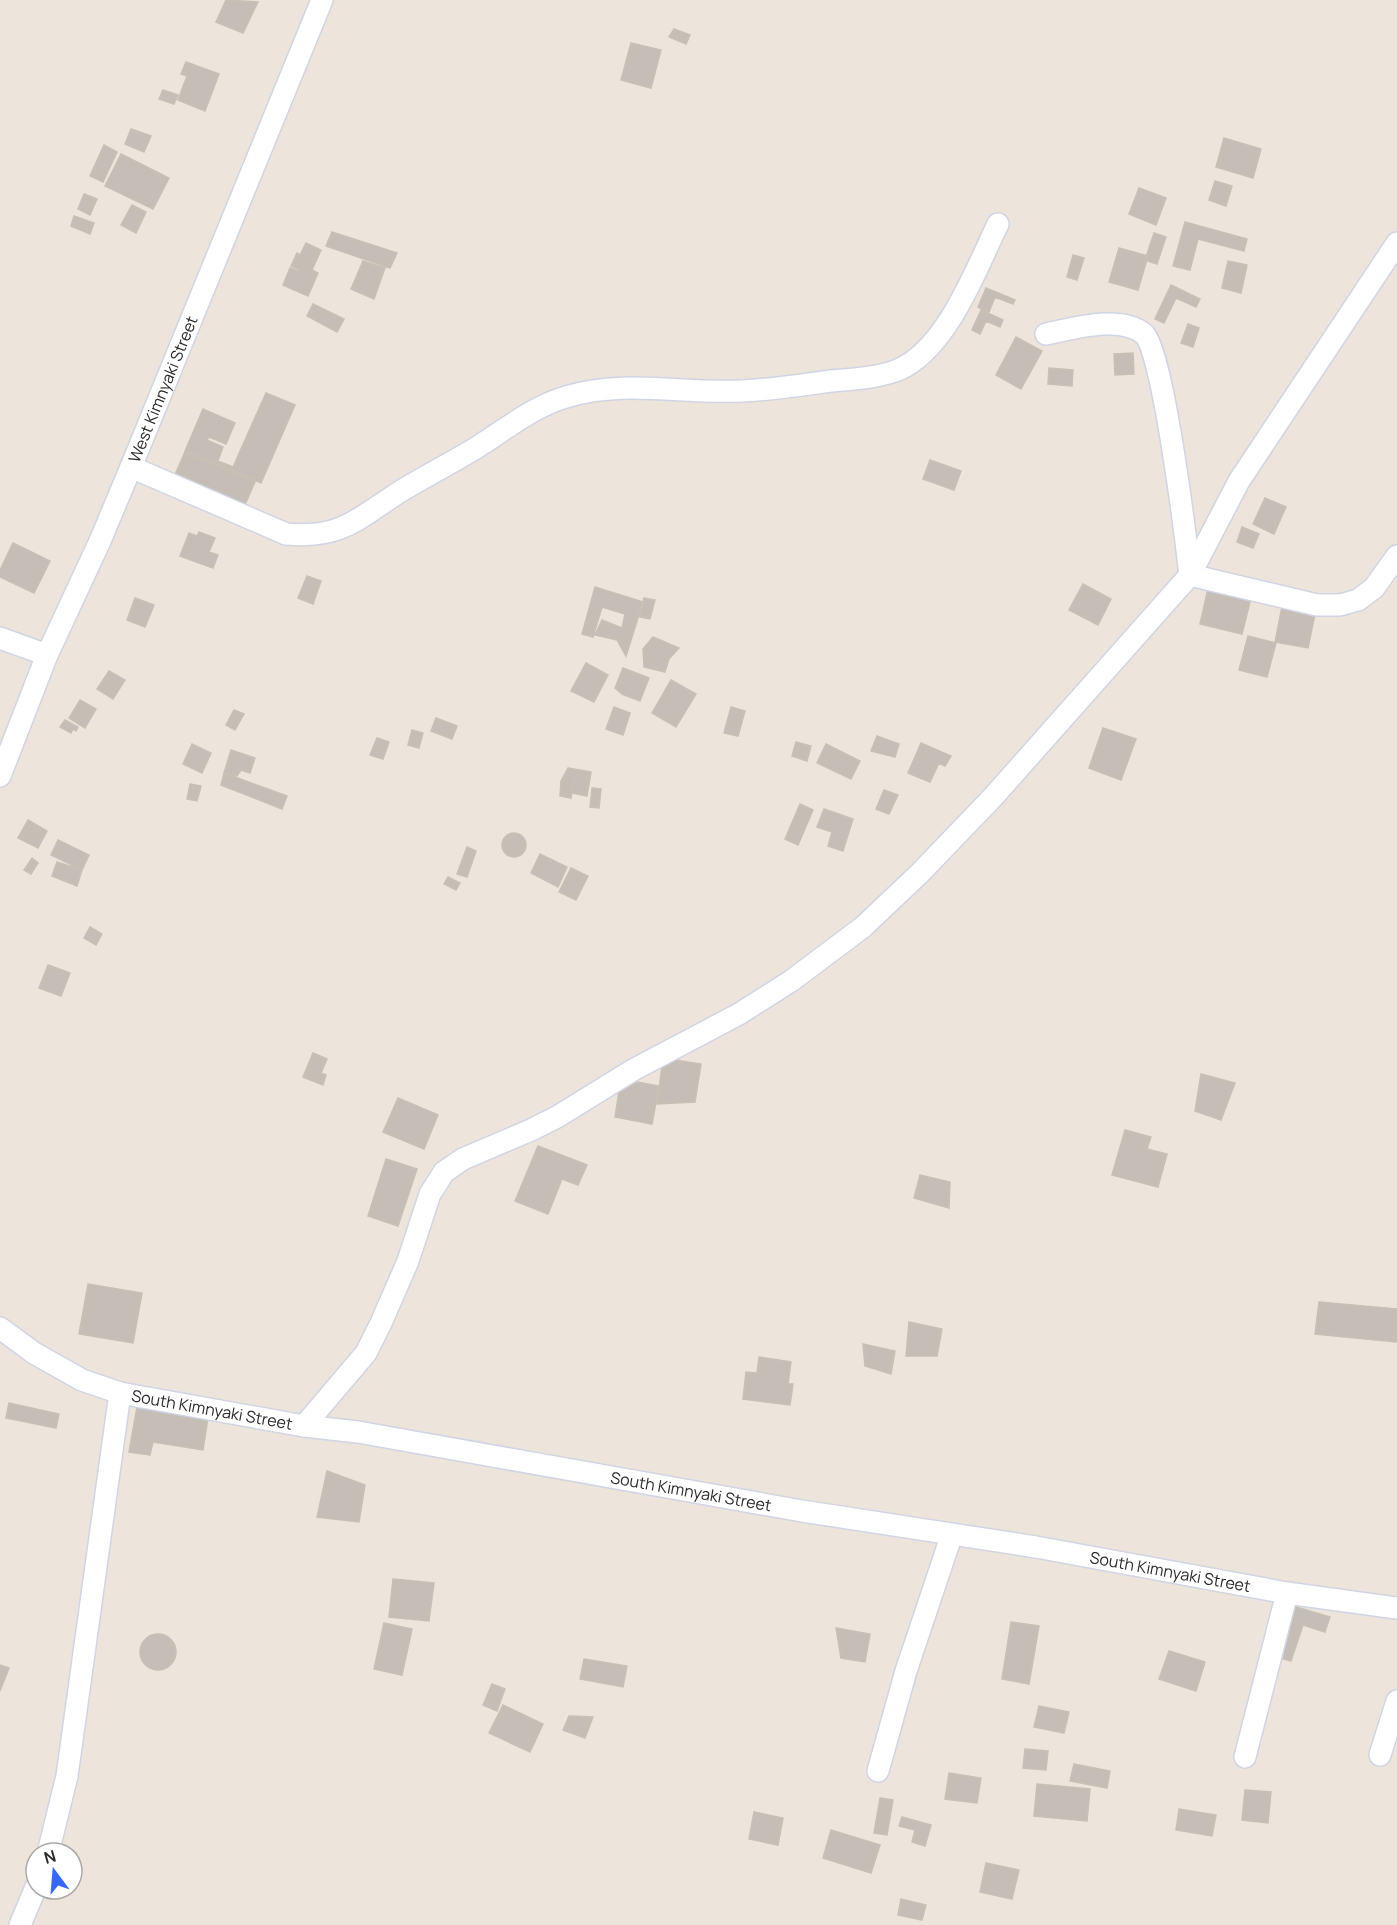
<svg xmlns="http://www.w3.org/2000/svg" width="1397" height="1925" font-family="Manrope,sans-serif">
	<rect width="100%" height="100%" fill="#ede4db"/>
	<!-- building -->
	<path fill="#c5beb7" stroke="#c9c0b4" stroke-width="1.5" d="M 226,0 L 258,2 L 243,33 L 216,22 Z
		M 674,29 L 690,35 L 686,44 L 669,37 Z
		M 631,43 L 661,50 L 651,88 L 621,80 Z
		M 186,62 L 219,74 L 205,111 L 178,100 L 187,76 L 181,74 Z
		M 163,90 L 178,95 L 174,104 L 159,99 Z
		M 131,129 L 151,136 L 144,152 L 125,144 Z
		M 1224,138 L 1261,149 L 1253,178 L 1216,167 Z
		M 104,145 L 117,152 L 103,182 L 90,176 Z
		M 121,154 L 169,178 L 153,209 L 105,186 Z
		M 1215,181 L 1232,186 L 1226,206 L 1209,200 Z
		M 1139,188 L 1166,198 L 1156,225 L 1129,214 Z
		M 84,194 L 97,199 L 90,215 L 78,209 Z
		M 132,205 L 146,212 L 136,233 L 121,225 Z
		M 74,216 L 94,223 L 90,234 L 71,226 Z
		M 1185,222 L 1247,239 L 1244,251 L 1198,239 L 1190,270 L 1173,266 Z
		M 332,232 L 397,253 L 390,268 L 326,246 Z
		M 1154,233 L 1166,237 L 1157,264 L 1145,260 Z
		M 306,243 L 321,250 L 312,270 L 318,273 L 308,296 L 283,285 L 290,268 L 298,271 L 298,269 L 291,266 L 297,253 L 300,255 Z
		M 1119,248 L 1148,256 L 1138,290 L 1109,282 Z
		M 1073,255 L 1084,258 L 1077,280 L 1067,277 Z
		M 363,261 L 385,268 L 374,299 L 351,289 Z
		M 1228,261 L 1247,265 L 1241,293 L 1222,288 Z
		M 1171,285 L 1200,299 L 1196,307 L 1176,298 L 1164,323 L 1155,319 Z
		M 986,288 L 1015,300 L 1013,304 L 995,297 L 989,312 L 978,307 Z
		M 313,304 L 344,319 L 337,332 L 307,316 Z
		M 981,310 L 1003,320 L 1000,327 L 986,321 L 980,334 L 972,330 Z
		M 1188,324 L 1199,328 L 1193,347 L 1181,343 Z
		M 1016,337 L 1042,351 L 1021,389 L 996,375 Z
		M 1133,353 L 1134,374 L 1115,375 L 1114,354 Z
		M 1049,368 L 1073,370 L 1072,386 L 1048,384 Z
		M 266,393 L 295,405 L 261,483 L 185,451 L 203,409 L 235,423 L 226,444 L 209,437 L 207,440 L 223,447 L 218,461 L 233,467 Z
		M 185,452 L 255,482 L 243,509 L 173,479 Z
		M 930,460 L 961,471 L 954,490 L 923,479 Z
		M 1265,498 L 1286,507 L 1274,534 L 1253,524 Z
		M 1242,527 L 1259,534 L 1253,548 L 1237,542 Z
		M 199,532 L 215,538 L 209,552 L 218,555 L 213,568 L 180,556 L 189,533 L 197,536 Z
		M 13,543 L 50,561 L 34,593 L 0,577 L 0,570 Z
		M 307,576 L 321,581 L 313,604 L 298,598 Z
		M 1083,584 L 1111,599 L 1098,625 L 1069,610 Z
		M 1209,584 L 1252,594 L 1242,634 L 1200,624 Z
		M 595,587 L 643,602 L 626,656 L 617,640 L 595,635 L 602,620 L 622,628 L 625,614 L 602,607 L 593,637 L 582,634 Z
		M 135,598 L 154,605 L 145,627 L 127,620 Z
		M 644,598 L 655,600 L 650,619 L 640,617 Z
		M 1282,607 L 1315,614 L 1308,648 L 1275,642 Z
		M 1248,636 L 1276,643 L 1267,677 L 1239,670 Z
		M 653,637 L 679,648 L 669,659 L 665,672 L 644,667 L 643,649 Z
		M 586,663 L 608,675 L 594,702 L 571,691 Z
		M 623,668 L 649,678 L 640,701 L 622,694 L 615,688 Z
		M 109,671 L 125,680 L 113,699 L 97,689 Z
		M 671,680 L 696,694 L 676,727 L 652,713 Z
		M 80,700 L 96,709 L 85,728 L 69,718 Z
		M 614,707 L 630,713 L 623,735 L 606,729 Z
		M 731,707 L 745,711 L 738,736 L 724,733 Z
		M 234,710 L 244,714 L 235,730 L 226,725 Z
		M 436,718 L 457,726 L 452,739 L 431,731 Z
		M 65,720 L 78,727 L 76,731 L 73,729 L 71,733 L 60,727 Z
		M 1103,728 L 1136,739 L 1121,780 L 1089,768 Z
		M 412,730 L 423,733 L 419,748 L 408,745 Z
		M 877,736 L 899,744 L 895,757 L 871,751 Z
		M 377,738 L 389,742 L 383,759 L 370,755 Z
		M 796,742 L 811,746 L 807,761 L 792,756 Z
		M 921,743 L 951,756 L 945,766 L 939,763 L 930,782 L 908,773 Z
		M 192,744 L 211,753 L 202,773 L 183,764 Z
		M 826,744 L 860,761 L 851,779 L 817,763 Z
		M 231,750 L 255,758 L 250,773 L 241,770 L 237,776 L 224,773 Z
		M 568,768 L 580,770 L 573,785 L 571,798 L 560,796 L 561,781 Z
		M 580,770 L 591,772 L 587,796 L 572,793 L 573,785 Z
		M 224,773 L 287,796 L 282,809 L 221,785 Z
		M 190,784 L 201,786 L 197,801 L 187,799 Z
		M 592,788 L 601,789 L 599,808 L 590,807 Z
		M 884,790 L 898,795 L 889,814 L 876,809 Z
		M 800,804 L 813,810 L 798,845 L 785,839 Z
		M 824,809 L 853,819 L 843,851 L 828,846 L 832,832 L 817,827 Z
		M 28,820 L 47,831 L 38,848 L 18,838 Z
		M502 845a12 12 0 1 1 24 0a12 12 0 1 1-24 0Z
		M 58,840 L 89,855 L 82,870 L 51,855 Z
		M 467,847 L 476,851 L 467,877 L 457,874 Z
		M 540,854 L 567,867 L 558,887 L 531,873 Z
		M 32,858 L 38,863 L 31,874 L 24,870 Z
		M 57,862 L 82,870 L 77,886 L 52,876 Z
		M 571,868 L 588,876 L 576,900 L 559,892 Z
		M 448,877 L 460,883 L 456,890 L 444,884 Z
		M 90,927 L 102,934 L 96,945 L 84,938 Z
		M 48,965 L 70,973 L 61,996 L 39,988 Z
		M 313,1053 L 327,1059 L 321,1073 L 326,1075 L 323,1085 L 303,1077 Z
		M 663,1058 L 701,1064 L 695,1102 L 657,1104 Z
		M 1201,1074 L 1235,1083 L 1221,1120 L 1195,1111 Z
		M 621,1079 L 659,1086 L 652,1124 L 615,1117 Z
		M 398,1098 L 438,1115 L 424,1149 L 383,1132 Z
		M 1125,1130 L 1151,1137 L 1147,1149 L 1167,1154 L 1158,1187 L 1112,1175 Z
		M 538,1146 L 587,1165 L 578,1185 L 562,1179 L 548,1214 L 515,1201 Z
		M 386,1159 L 417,1169 L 398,1226 L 368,1216 Z
		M 920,1175 L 950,1182 L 949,1208 L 914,1198 Z
		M 88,1284 L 142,1293 L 133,1343 L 79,1334 Z
		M 1319,1302 L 1397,1309 L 1397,1342 L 1315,1334 Z
		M 909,1322 L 942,1329 L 937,1356 L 906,1356 Z
		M 863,1344 L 895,1351 L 891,1374 L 865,1366 Z
		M 759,1357 L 791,1362 L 788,1384 L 793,1384 L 790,1405 L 743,1399 L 746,1372 L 757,1373 Z
		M 9,1403 L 59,1414 L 56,1428 L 6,1418 Z
		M 137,1407 L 208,1418 L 203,1450 L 153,1442 L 150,1455 L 129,1452 Z
		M 327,1471 L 365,1485 L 359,1522 L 317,1517 Z
		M 393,1579 L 434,1583 L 429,1621 L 389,1617 Z
		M 1293,1606 L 1330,1617 L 1325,1632 L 1303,1625 L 1291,1661 L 1277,1657 Z
		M 1011,1622 L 1039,1626 L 1029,1684 L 1002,1679 Z
		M 384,1623 L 412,1629 L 402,1675 L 374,1669 Z
		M 836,1628 L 870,1634 L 865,1662 L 841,1658 Z
		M140 1652a18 18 0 1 1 36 0a18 18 0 1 1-36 0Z
		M 1169,1651 L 1205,1662 L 1196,1691 L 1159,1679 Z
		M 584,1659 L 627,1666 L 623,1687 L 580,1679 Z
		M 0,1665 L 9,1668 L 0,1691 Z
		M 492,1684 L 505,1689 L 497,1711 L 483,1705 Z
		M 503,1705 L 543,1724 L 530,1752 L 489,1733 Z
		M 1039,1706 L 1069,1712 L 1064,1733 L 1034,1727 Z
		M 569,1716 L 593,1717 L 585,1738 L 563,1730 Z
		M 1025,1749 L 1048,1751 L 1046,1770 L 1023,1768 Z
		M 1074,1764 L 1110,1771 L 1107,1788 L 1070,1781 Z
		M 949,1773 L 981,1778 L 977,1803 L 945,1799 Z
		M 1037,1784 L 1090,1789 L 1087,1821 L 1034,1816 Z
		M 1245,1790 L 1271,1792 L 1268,1823 L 1242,1820 Z
		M 880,1798 L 893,1800 L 887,1835 L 874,1833 Z
		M 1179,1809 L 1216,1815 L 1212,1836 L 1176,1830 Z
		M 754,1812 L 783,1818 L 778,1845 L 749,1839 Z
		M 902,1817 L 931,1825 L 925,1846 L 912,1842 L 915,1830 L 899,1826 Z
		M 831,1830 L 880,1845 L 871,1873 L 823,1858 Z
		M 986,1863 L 1019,1870 L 1012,1899 L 980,1892 Z
		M 901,1899 L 926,1905 L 922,1920 L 898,1915 Z"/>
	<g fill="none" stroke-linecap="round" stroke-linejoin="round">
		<!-- street casing -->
		<g stroke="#d0d5e4" stroke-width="24">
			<g id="street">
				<path d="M 1046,334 C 1072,329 1121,314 1144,334 C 1163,351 1186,540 1190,575 L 1317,605 L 1340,605 L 1358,600 L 1374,588 L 1397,556"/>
				<path d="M 131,467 L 286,534 C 342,539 357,519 401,491 C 426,476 451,463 476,448 C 505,430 532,407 566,397 C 622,379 683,394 741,391 C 771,390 801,385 831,381 C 853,379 877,378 898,370 C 947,349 976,269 998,224"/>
				<path d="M 0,638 L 47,655"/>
				<path id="s1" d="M 0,776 L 47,655 L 100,541 L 131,467 L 322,0"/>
				<path id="s2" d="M 0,1328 L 34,1353 L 82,1380 L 120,1393 L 304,1426 L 358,1432 L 802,1511 L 1036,1547 L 1287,1593 L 1397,1608"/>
				<path d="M 304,1426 L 366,1353 L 381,1323 L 408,1261 L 430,1194 L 444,1172 L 463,1159 L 531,1130 L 557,1117 L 633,1070 L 739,1014 L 791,981 L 863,927 L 920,873 L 993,797 L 1190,575 L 1239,481 L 1397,243"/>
				<path d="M 1380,1755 L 1397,1701"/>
				<path d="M 1245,1757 L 1287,1593"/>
				<path d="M 878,1771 L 906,1671 L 952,1534"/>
				<path d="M 48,1853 L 67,1776 L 120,1393"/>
				<path d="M 20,1925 L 36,1887"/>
			</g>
		</g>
		<!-- street -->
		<use href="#street" stroke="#fff" stroke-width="21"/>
	</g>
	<g text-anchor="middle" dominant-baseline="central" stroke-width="6" stroke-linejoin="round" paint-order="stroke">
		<!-- street labels -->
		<g font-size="16" fill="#2a2a2a" stroke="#fff">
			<text stroke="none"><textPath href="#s1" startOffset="420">West Kimnyaki Street</textPath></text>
			<text stroke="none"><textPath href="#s2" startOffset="231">South Kimnyaki Street</textPath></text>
			<text stroke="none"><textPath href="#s2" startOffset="717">South Kimnyaki Street</textPath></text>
			<text stroke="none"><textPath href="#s2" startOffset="1203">South Kimnyaki Street</textPath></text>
		</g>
	</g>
	<!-- north arrow -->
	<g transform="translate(54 1871) rotate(344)"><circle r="28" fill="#ffffff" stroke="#aaaaaa" stroke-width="1.5"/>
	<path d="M0-4.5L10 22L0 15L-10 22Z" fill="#3668ff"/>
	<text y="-9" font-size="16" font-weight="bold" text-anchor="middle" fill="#2a2a2a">N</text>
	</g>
</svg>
